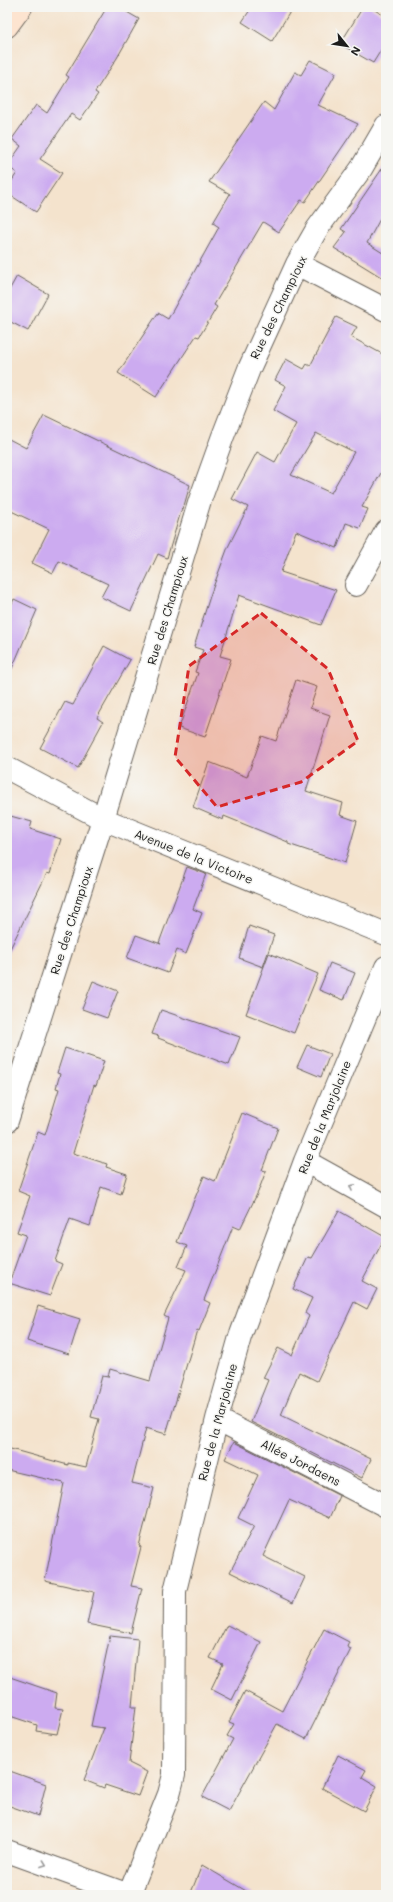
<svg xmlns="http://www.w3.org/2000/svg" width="393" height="1902" font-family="Mali,sans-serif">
	<rect width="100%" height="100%" fill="#f6f6f2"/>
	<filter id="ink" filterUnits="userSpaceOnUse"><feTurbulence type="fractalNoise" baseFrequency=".025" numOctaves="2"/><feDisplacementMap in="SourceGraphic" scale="8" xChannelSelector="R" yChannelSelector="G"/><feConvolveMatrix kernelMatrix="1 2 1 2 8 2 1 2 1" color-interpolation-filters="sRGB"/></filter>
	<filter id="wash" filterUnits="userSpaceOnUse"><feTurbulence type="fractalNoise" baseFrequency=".012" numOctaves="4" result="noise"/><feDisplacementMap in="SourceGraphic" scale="16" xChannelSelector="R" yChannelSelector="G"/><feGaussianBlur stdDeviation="0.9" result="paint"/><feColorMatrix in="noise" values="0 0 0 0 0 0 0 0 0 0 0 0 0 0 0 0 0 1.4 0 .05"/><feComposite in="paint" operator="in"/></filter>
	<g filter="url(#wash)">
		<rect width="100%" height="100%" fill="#f4e3cd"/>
		<g id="blocks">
			<!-- building -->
			<path fill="#ccabf0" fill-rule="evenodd" d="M 107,7 L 118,7 L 139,19 L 117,58 L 95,92 L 98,94 L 80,120 L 71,114 L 40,159 L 62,173 L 36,212 L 7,193 L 7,188 L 17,173 L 7,166 L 21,146 L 12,139 L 36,105 L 47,113 L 69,77 L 66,75 Z
				M 252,7 L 293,7 L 272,41 L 242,22 Z
				M 363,7 L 370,7 L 386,17 L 386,42 L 373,63 L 340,44 Z
				M 310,60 L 336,73 L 318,105 L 358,124 L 305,202 L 301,200 L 279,232 L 263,222 L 214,305 L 217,307 L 199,337 L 196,336 L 156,397 L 118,373 L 158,313 L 168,319 L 219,227 L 213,223 L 230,194 L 209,182 L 264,102 L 274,110 L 295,72 L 301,75 Z
				M 386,163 L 386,208 L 367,243 L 386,255 L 386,280 L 334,248 L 346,232 L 341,229 Z
				M 17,276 L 48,294 L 28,331 L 7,320 L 7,294 Z
				M 336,317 L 357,327 L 351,337 L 386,356 L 386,464 L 362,507 L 368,509 L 360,528 L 346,523 L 337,548 L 296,531 L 281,572 L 336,590 L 321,625 L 239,595 L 220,656 L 231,659 L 205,737 L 179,728 L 198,673 L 195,672 L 203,650 L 194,647 L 211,593 L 228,547 L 248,507 L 232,499 L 257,452 L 275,462 L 296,424 L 273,411 L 286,386 L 275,380 L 286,359 L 304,369 L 307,364 L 310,366 ZM 316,433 L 354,452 L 331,493 L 291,475 Z
				M 44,415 L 190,485 L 183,509 L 182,508 L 167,558 L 158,554 L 131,611 L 101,597 L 108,584 L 59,561 L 53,573 L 32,563 L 49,529 L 7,509 L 7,438 L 26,448 Z
				M 14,599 L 37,610 L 7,680 L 7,614 Z
				M 104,646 L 130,660 L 97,718 L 103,722 L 78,768 L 40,748 L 65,702 L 73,705 Z
				M 296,680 L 317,687 L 310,708 L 330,715 L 306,791 L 343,803 L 340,815 L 357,821 L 345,863 L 288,844 L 288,842 L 224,816 L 223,820 L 193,807 L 209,762 L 247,777 L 262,736 L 276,741 Z
				M 7,815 L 32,822 L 30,829 L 61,839 L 50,874 L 47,873 L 7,955 Z
				M 187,867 L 206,874 L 193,909 L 202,913 L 186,954 L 177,950 L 168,973 L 127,958 L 136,935 L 161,944 L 159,943 Z
				M 249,926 L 274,935 L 263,967 L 239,958 Z
				M 269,953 L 318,974 L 294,1033 L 246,1014 Z
				M 330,963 L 355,973 L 344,1000 L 319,990 Z
				M 93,981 L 118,991 L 107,1018 L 82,1009 Z
				M 161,1010 L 240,1037 L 229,1065 L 158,1038 L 159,1036 L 152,1034 Z
				M 307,1045 L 330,1054 L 321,1077 L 297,1067 Z
				M 65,1048 L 104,1061 L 96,1086 L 94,1085 L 73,1153 L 107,1164 L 106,1167 L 127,1174 L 121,1194 L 101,1187 L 90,1226 L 70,1219 L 55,1261 L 62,1264 L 50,1296 L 9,1283 L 26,1235 L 17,1232 L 30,1196 L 18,1191 L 38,1132 L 45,1135 L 59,1089 L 56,1088 L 60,1074 L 57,1073 Z
				M 242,1113 L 278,1128 L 262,1170 L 266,1171 L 258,1192 L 240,1229 L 233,1226 L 204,1300 L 210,1303 L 199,1331 L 197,1330 L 166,1434 L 146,1428 L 132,1483 L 154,1488 L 139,1546 L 141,1547 L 131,1586 L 142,1588 L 131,1633 L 87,1624 L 94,1592 L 45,1581 L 64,1483 L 7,1470 L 7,1448 L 68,1465 L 68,1463 L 86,1467 L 99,1419 L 91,1417 L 102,1376 L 108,1377 L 110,1369 L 150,1381 L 168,1318 L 164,1316 L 186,1270 L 178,1267 L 187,1246 L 177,1242 L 204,1176 L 215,1181 Z
				M 339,1211 L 385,1237 L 362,1281 L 377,1289 L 367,1309 L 354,1302 L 317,1381 L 299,1372 L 281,1415 L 371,1459 L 362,1478 L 251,1422 L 268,1380 L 263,1378 L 278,1348 L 292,1355 L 309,1316 L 305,1313 L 312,1298 L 293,1289 L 308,1257 L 312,1258 Z
				M 38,1306 L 80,1319 L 69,1354 L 27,1341 Z
				M 234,1442 L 340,1496 L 330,1518 L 289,1500 L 263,1556 L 305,1577 L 293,1603 L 230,1572 L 254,1526 L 238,1518 L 258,1475 L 225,1459 Z
				M 227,1625 L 261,1642 L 232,1700 L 211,1689 L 223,1664 L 210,1658 Z
				M 324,1629 L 349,1642 L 347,1647 L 351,1649 L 306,1739 L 277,1724 L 229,1811 L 202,1797 L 233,1739 L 227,1736 L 234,1724 L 229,1722 L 245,1691 L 282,1711 Z
				M 110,1636 L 138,1639 L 132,1707 L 136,1707 L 129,1763 L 147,1772 L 138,1796 L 105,1785 L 104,1788 L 84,1780 L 104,1728 L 91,1726 Z
				M 7,1676 L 57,1693 L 55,1708 L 63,1709 L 57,1734 L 36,1731 L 37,1725 L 7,1715 Z
				M 338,1755 L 366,1770 L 362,1777 L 377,1786 L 364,1811 L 322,1788 Z
				M 7,1770 L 46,1784 L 38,1816 L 7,1805 Z
				M 202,1865 L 253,1895 L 190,1895 Z"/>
		</g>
	</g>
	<g filter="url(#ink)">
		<use href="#blocks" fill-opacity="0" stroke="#68625a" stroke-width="1"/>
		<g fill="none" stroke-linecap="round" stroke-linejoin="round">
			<!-- minor casing -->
			<g stroke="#68625a" stroke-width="24">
				<path id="minor" d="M 297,264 L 386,310
					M 356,585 L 386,531
					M 7,768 L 103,819 L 386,934
					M 7,1121 L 103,819 L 200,500 L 223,436 L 249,369 L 297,264 L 317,229 L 361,169 L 386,126
					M 305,1161 L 386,1206
					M 217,1419 L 386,1506
					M 7,1851 L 129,1895
					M 129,1895 L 169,1794 L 174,1775 L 175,1591 L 217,1419 L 240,1337 L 305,1161 L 386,967"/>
			</g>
			<!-- secondary casing -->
			<g stroke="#68625a" stroke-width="24">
				<path id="secondary" d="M 7,26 L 21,7"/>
			</g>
			<!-- minor -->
			<use href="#minor" stroke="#fff" stroke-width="22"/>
			<!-- secondary -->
			<use href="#secondary" stroke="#fde4d0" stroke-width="22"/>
		</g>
		<!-- one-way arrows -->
		<defs><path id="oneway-chevron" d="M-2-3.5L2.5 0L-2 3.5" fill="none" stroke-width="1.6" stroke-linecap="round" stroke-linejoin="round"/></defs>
		<g stroke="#999">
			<use href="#oneway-chevron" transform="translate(352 1187) rotate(-151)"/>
			<use href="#oneway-chevron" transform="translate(44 1864) rotate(20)"/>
		</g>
	</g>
	<!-- marked area -->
	<path fill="#d62828" fill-opacity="0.2" stroke="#d62828" stroke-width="3" stroke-dasharray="8 5" stroke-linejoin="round" d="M 261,613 L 328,669 L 358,741 L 301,782 L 217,807 L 175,757 L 189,666 Z"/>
	<g text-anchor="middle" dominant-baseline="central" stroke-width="3" stroke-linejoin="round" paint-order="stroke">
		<!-- street labels -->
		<g font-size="12" fill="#1c1c1c" stroke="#f6f6f2">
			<text transform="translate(278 307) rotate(-64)">Rue des Champioux</text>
			<text transform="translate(167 610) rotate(-73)">Rue des Champioux</text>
			<text transform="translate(194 856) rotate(22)">Avenue de la Victoire</text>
			<text transform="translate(71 920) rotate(-72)">Rue des Champioux</text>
			<text transform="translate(324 1117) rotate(-68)">Rue de la Marjolaine</text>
			<text transform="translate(217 1422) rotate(-75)">Rue de la Marjolaine</text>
			<text transform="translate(301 1462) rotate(27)">Allée Jordaens</text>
		</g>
	</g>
	<!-- margin -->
	<rect width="393" height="1902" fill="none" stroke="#f6f6f2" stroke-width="24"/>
	<!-- north arrow -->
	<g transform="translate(347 46) rotate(120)" stroke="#f6f6f2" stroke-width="3" paint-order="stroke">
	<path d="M0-3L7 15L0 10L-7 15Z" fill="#1c1c1c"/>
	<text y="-6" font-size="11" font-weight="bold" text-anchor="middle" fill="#1c1c1c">N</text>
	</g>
</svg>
